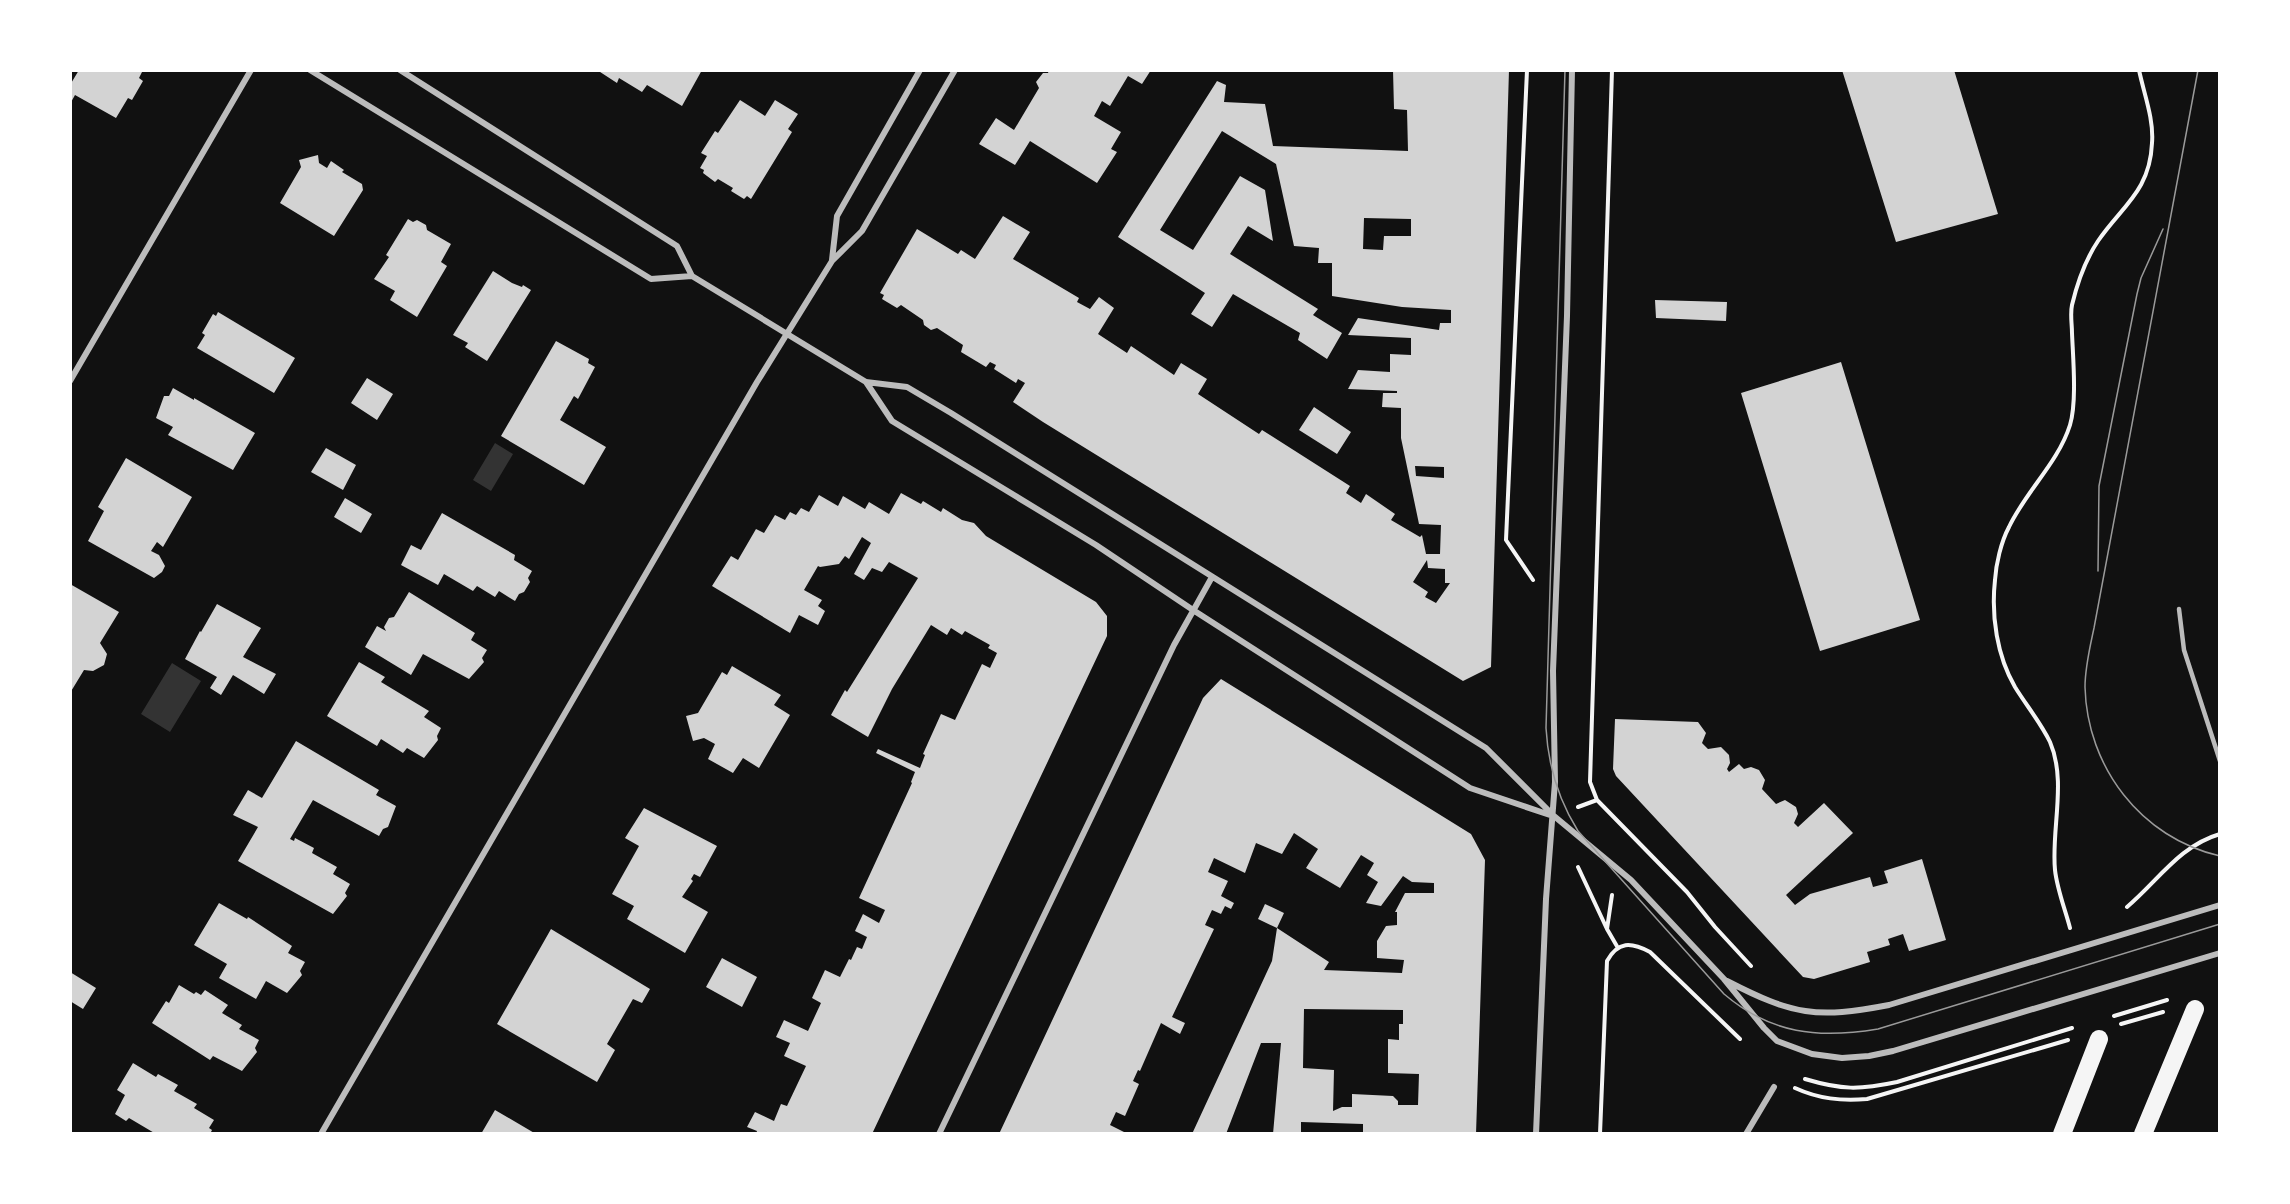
<svg xmlns="http://www.w3.org/2000/svg" width="2290" height="1204" font-family="Overpass,sans-serif">
	<rect width="100%" height="100%" fill="#111"/>
	<!-- water -->
	<path fill="#333" d="M 495,443 L 513,454 L 491,491 L 473,480 Z
		M 172,663 L 201,681 L 170,732 L 141,714 Z"/>
	<!-- building -->
	<path fill="#d3d3d3" fill-rule="evenodd" d="M 79,70 L 143,70 L 139,78 L 143,81 L 132,100 L 128,98 L 116,118 L 75,95 L 70,104 L 70,85 Z
		M 597,70 L 702,70 L 682,106 L 647,85 L 642,92 L 619,78 L 617,83 Z
		M 1049,70 L 1151,70 L 1142,84 L 1128,76 L 1110,106 L 1102,101 L 1094,116 L 1121,132 L 1111,149 L 1117,152 L 1097,183 L 1030,141 L 1015,165 L 979,144 L 996,118 L 1014,130 L 1039,88 L 1036,82 L 1043,73 L 1048,73 Z
		M 1393,70 L 1509,70 L 1491,667 L 1463,681 L 1043,422 L 1013,402 L 1025,383 L 1018,379 L 1016,383 L 994,369 L 996,365 L 990,362 L 986,367 L 961,352 L 963,345 L 937,328 L 931,330 L 924,325 L 923,320 L 901,305 L 897,308 L 882,299 L 884,295 L 880,293 L 917,229 L 958,254 L 961,250 L 975,259 L 1003,216 L 1030,232 L 1013,259 L 1079,298 L 1077,302 L 1090,309 L 1099,297 L 1114,308 L 1098,334 L 1127,353 L 1131,346 L 1174,375 L 1181,363 L 1207,379 L 1198,394 L 1259,434 L 1262,430 L 1350,486 L 1346,493 L 1361,503 L 1366,494 L 1395,514 L 1391,520 L 1420,537 L 1422,535 L 1426,554 L 1440,554 L 1441,525 L 1419,524 L 1401,438 L 1401,408 L 1382,407 L 1383,393 L 1397,393 L 1397,391 L 1348,389 L 1358,370 L 1390,372 L 1390,354 L 1411,355 L 1411,338 L 1348,335 L 1358,318 L 1439,330 L 1440,323 L 1451,323 L 1451,310 L 1402,307 L 1332,296 L 1332,263 L 1318,263 L 1319,248 L 1294,246 L 1276,164 L 1222,131 L 1160,230 L 1193,250 L 1240,176 L 1265,190 L 1273,241 L 1248,226 L 1230,254 L 1318,309 L 1313,315 L 1342,333 L 1327,359 L 1298,340 L 1300,333 L 1233,294 L 1212,327 L 1191,314 L 1205,293 L 1118,237 L 1217,81 L 1226,85 L 1224,102 L 1265,104 L 1273,146 L 1408,151 L 1407,110 L 1394,109 ZM 1364,218 L 1411,219 L 1411,236 L 1384,236 L 1383,250 L 1363,249 ZM 1415,466 L 1444,467 L 1444,478 L 1416,476 ZM 1427,560 L 1428,568 L 1445,569 L 1445,583 L 1450,583 L 1436,603 L 1425,597 L 1428,592 L 1413,582 Z
		M 1842,70 L 1954,70 L 1998,214 L 1896,242 Z
		M 740,100 L 765,116 L 775,100 L 798,114 L 788,129 L 792,132 L 751,199 L 747,196 L 744,199 L 731,191 L 733,188 L 718,179 L 715,182 L 703,173 L 704,170 L 700,168 L 707,156 L 701,153 L 715,131 L 718,133 Z
		M 318,155 L 319,163 L 327,168 L 331,161 L 344,170 L 342,172 L 362,184 L 363,190 L 334,236 L 280,203 L 301,167 L 299,160 Z
		M 408,219 L 413,222 L 417,220 L 426,225 L 427,230 L 451,244 L 441,262 L 447,266 L 417,317 L 390,300 L 395,291 L 374,279 L 389,257 L 386,255 Z
		M 493,271 L 512,283 L 522,287 L 523,285 L 531,290 L 487,361 L 465,347 L 468,343 L 453,335 Z
		M 1655,300 L 1727,302 L 1726,321 L 1656,318 Z
		M 218,312 L 295,358 L 274,393 L 197,348 L 205,335 L 202,333 L 213,314 L 216,316 Z
		M 556,341 L 589,359 L 588,363 L 595,367 L 578,399 L 574,396 L 560,420 L 606,447 L 584,485 L 501,436 Z
		M 1841,362 L 1920,620 L 1820,651 L 1741,393 Z
		M 367,378 L 393,394 L 377,420 L 351,403 Z
		M 173,388 L 194,400 L 194,398 L 255,433 L 233,470 L 168,435 L 173,427 L 156,418 L 164,396 L 169,396 Z
		M 1314,407 L 1351,432 L 1337,454 L 1299,430 Z
		M 326,448 L 356,465 L 343,490 L 311,472 Z
		M 126,458 L 192,497 L 163,547 L 157,542 L 151,551 L 159,555 L 165,566 L 162,572 L 154,578 L 88,541 L 104,511 L 98,507 Z
		M 901,493 L 921,504 L 923,501 L 941,512 L 943,508 L 962,520 L 974,523 L 986,536 L 1096,602 L 1107,616 L 1107,636 L 872,1134 L 756,1134 L 757,1131 L 747,1127 L 755,1112 L 774,1121 L 781,1104 L 787,1106 L 806,1066 L 784,1056 L 790,1043 L 776,1037 L 784,1020 L 808,1031 L 821,1003 L 812,998 L 825,970 L 840,977 L 849,959 L 851,960 L 857,947 L 862,949 L 867,937 L 855,931 L 863,914 L 879,923 L 885,910 L 859,898 L 912,783 L 911,782 L 915,772 L 876,753 L 878,749 L 920,768 L 925,755 L 923,754 L 941,714 L 955,720 L 982,664 L 990,668 L 997,653 L 988,648 L 990,645 L 965,631 L 962,635 L 951,628 L 947,635 L 931,625 L 892,689 L 868,737 L 831,715 L 845,690 L 847,692 L 918,578 L 889,562 L 882,572 L 872,568 L 864,580 L 854,574 L 871,543 L 862,537 L 849,559 L 845,556 L 839,564 L 820,567 L 818,566 L 804,590 L 822,600 L 818,606 L 825,611 L 818,625 L 799,615 L 790,633 L 712,586 L 731,556 L 738,560 L 756,529 L 764,533 L 775,515 L 785,520 L 790,512 L 796,515 L 801,508 L 809,512 L 819,495 L 838,506 L 843,496 L 865,509 L 869,502 L 889,514 Z
		M 345,498 L 372,514 L 361,533 L 334,517 Z
		M 442,513 L 515,555 L 514,560 L 532,571 L 528,578 L 530,582 L 524,592 L 519,594 L 515,601 L 499,591 L 495,597 L 477,586 L 473,591 L 444,574 L 438,585 L 401,565 L 411,545 L 421,550 Z
		M 70,584 L 119,612 L 100,643 L 107,654 L 104,665 L 93,671 L 84,670 L 70,693 Z
		M 409,592 L 475,633 L 471,640 L 487,650 L 482,658 L 484,662 L 469,679 L 423,654 L 411,675 L 365,647 L 377,626 L 386,631 L 384,627 L 389,618 L 394,617 Z
		M 217,604 L 261,628 L 243,657 L 276,674 L 264,694 L 233,675 L 221,695 L 210,688 L 217,677 L 185,659 L 200,631 L 201,632 Z
		M 359,662 L 385,677 L 381,682 L 429,711 L 424,717 L 441,728 L 437,736 L 438,740 L 424,758 L 407,748 L 403,753 L 381,739 L 377,746 L 327,716 Z
		M 732,666 L 781,695 L 774,705 L 790,715 L 759,768 L 743,758 L 733,773 L 708,759 L 715,744 L 704,738 L 693,741 L 686,716 L 698,713 L 722,672 L 727,675 Z
		M 1221,679 L 1471,834 L 1485,860 L 1476,1134 L 1363,1134 L 1363,1124 L 1301,1122 L 1301,1134 L 1273,1134 L 1281,1043 L 1261,1043 L 1226,1134 L 1192,1134 L 1272,961 L 1277,928 L 1329,962 L 1324,970 L 1402,973 L 1404,960 L 1377,958 L 1377,941 L 1386,926 L 1397,925 L 1397,912 L 1395,912 L 1405,893 L 1434,893 L 1434,883 L 1412,882 L 1403,876 L 1381,906 L 1366,903 L 1378,882 L 1367,875 L 1374,863 L 1361,855 L 1340,888 L 1306,868 L 1318,849 L 1294,833 L 1282,854 L 1256,843 L 1245,873 L 1214,858 L 1208,872 L 1228,881 L 1221,896 L 1234,903 L 1231,909 L 1225,906 L 1221,914 L 1212,910 L 1205,925 L 1214,929 L 1172,1017 L 1185,1023 L 1180,1034 L 1161,1023 L 1140,1071 L 1138,1070 L 1133,1081 L 1139,1084 L 1125,1116 L 1116,1112 L 1110,1125 L 1128,1134 L 999,1134 L 1203,698 ZM 1304,1009 L 1403,1010 L 1403,1024 L 1399,1024 L 1399,1040 L 1388,1039 L 1388,1073 L 1419,1074 L 1418,1105 L 1398,1105 L 1398,1101 L 1393,1096 L 1352,1094 L 1352,1107 L 1342,1107 L 1333,1111 L 1334,1070 L 1303,1068 Z
		M 1615,719 L 1698,722 L 1706,733 L 1702,743 L 1708,749 L 1721,747 L 1729,755 L 1730,763 L 1727,769 L 1729,772 L 1739,764 L 1744,769 L 1751,767 L 1759,770 L 1765,780 L 1762,789 L 1776,804 L 1785,800 L 1796,807 L 1798,814 L 1794,823 L 1798,827 L 1824,803 L 1853,833 L 1786,895 L 1795,905 L 1810,894 L 1870,877 L 1873,887 L 1888,883 L 1884,871 L 1922,859 L 1946,940 L 1909,951 L 1903,934 L 1888,939 L 1890,945 L 1867,952 L 1870,962 L 1814,979 L 1803,977 L 1616,776 L 1613,769 Z
		M 296,741 L 379,790 L 376,795 L 396,806 L 388,827 L 383,829 L 379,836 L 313,800 L 300,822 L 290,839 L 294,841 L 295,838 L 314,848 L 312,853 L 337,867 L 333,874 L 350,884 L 345,893 L 347,896 L 333,914 L 238,861 L 258,827 L 233,815 L 248,790 L 262,798 Z
		M 644,808 L 717,846 L 700,877 L 694,874 L 691,879 L 693,881 L 682,897 L 708,912 L 685,953 L 627,919 L 634,906 L 612,894 L 639,846 L 625,838 Z
		M 219,903 L 247,919 L 248,917 L 292,946 L 288,953 L 305,962 L 300,971 L 302,975 L 287,993 L 266,981 L 256,999 L 219,978 L 227,964 L 194,945 Z
		M 1265,904 L 1284,913 L 1277,928 L 1258,919 Z
		M 551,929 L 650,989 L 642,1003 L 633,999 L 607,1044 L 615,1050 L 597,1082 L 497,1024 Z
		M 722,958 L 757,977 L 742,1007 L 706,987 Z
		M 70,972 L 96,988 L 83,1009 L 70,1001 Z
		M 179,985 L 194,994 L 196,992 L 201,995 L 205,990 L 228,1005 L 222,1013 L 242,1025 L 239,1029 L 259,1040 L 255,1048 L 257,1052 L 242,1071 L 213,1056 L 210,1060 L 152,1023 L 166,1001 L 169,1003 Z
		M 133,1063 L 156,1077 L 158,1074 L 178,1085 L 174,1091 L 197,1104 L 194,1108 L 214,1120 L 209,1128 L 212,1130 L 210,1134 L 156,1134 L 129,1118 L 126,1121 L 115,1114 L 125,1095 L 117,1090 Z
		M 495,1110 L 536,1134 L 481,1134 Z"/>
	<g fill="none" stroke-linecap="round" stroke-linejoin="round">
		<!-- path -->
		<path stroke="#f5f5f5" stroke-width="4" d="M 1527,70 L 1506,540 L 1533,580
			M 1612,70 L 1590,782 L 1597,800 L 1687,892 L 1715,927 L 1751,966
			M 1578,807 L 1597,800
			M 1578,867 L 1607,929
			M 1612,895 L 1607,929 L 1618,948
			M 2127,907 C 2158,881 2179,846 2220,834
			M 2070,928 C 2065,909 2057,889 2055,870 C 2051,830 2067,781 2050,742 C 2041,723 2026,705 2015,687 C 1997,656 1991,616 1995,580 C 1996,564 2001,542 2009,527 C 2026,491 2058,463 2070,425 C 2077,402 2073,358 2072,333 C 2072,324 2070,314 2072,305 C 2077,284 2086,259 2098,241 C 2122,206 2150,191 2152,143 C 2154,119 2144,94 2139,70
			M 2114,1016 L 2167,1000
			M 2121,1024 L 2163,1012
			M 1805,1079 C 1842,1090 1859,1090 1897,1082 L 2072,1028
			M 1795,1088 C 1819,1099 1841,1101 1867,1099 L 2068,1040
			M 1600,1134 L 1607,961 C 1618,941 1631,942 1650,952 L 1740,1039"/>
		<!-- service -->
		<path stroke="#bcbcbc" stroke-width="4.5" d="M 2179,609 L 2184,650 L 2220,761"/>
		<!-- minor -->
		<path stroke="#bcbcbc" stroke-width="6" d="M 310,70 L 651,279 L 692,276
			M 400,70 L 677,246 L 692,276 L 866,382 L 907,387 L 951,413 L 1486,748 L 1554,816 L 1631,880 L 1724,979 L 1764,1028 L 1777,1041 L 1812,1054 L 1842,1058 L 1869,1056 L 1893,1051 L 2220,953
			M 832,260 L 837,216 L 920,70
			M 70,381 L 251,70
			M 866,382 L 892,421 L 1096,545 L 1193,610 L 1470,788 L 1550,815
			M 1727,981 C 1793,1015 1816,1019 1889,1005 L 2220,905
			M 321,1134 L 757,382 L 832,261 L 862,231 L 955,70
			M 939,1134 L 1174,645 L 1212,577
			M 1536,1134 L 1546,899 L 1555,782 L 1553,671 L 1567,316 L 1572,70
			M 1746,1134 L 1774,1087"/>
		<!-- motorway -->
		<path stroke="#f5f5f5" stroke-width="18" d="M 2062,1134 L 2099,1039
			M 2143,1134 L 2195,1009"/>
		<!-- tram -->
		<path stroke="#9a9a9a" stroke-width="1.5" d="M 1565,70 L 1546,728 C 1548,765 1558,799 1578,831 L 1724,994 C 1771,1034 1818,1039 1878,1029 L 2220,924
			M 2198,70 L 2094,628 C 2090,647 2085,667 2085,687 C 2087,767 2141,838 2220,856
			M 2098,571 L 2099,486 L 2137,294 L 2141,278 L 2163,229"/>
	</g>
	<!-- border -->
	<rect width="2290" height="1204" fill="none" stroke="#ffffff" stroke-width="144"/>
</svg>
